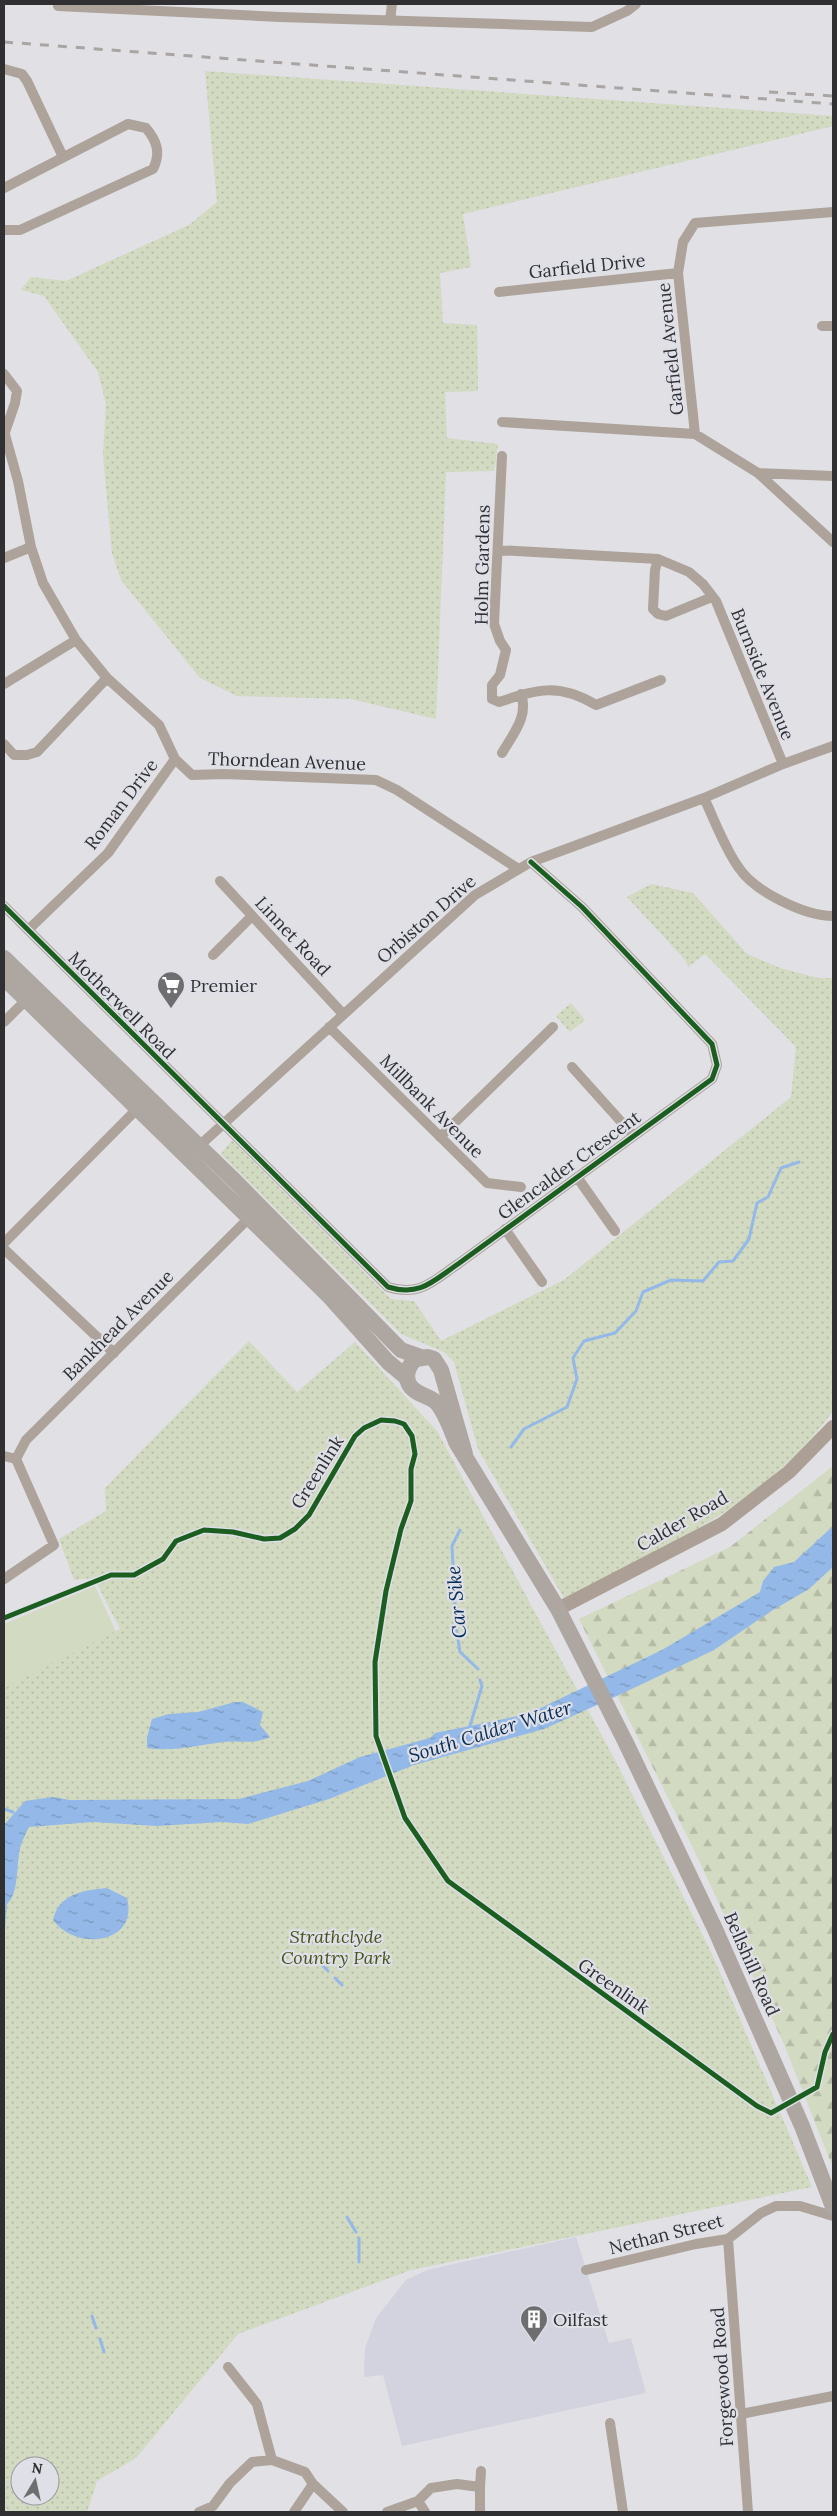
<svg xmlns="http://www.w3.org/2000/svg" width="837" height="2516" font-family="Lora,serif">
	<defs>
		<pattern id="forest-firs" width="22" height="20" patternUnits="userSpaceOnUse" patternTransform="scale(1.25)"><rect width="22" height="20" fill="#d2dac1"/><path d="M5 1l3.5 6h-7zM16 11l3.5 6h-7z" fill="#b5bba6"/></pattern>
		<pattern id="park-dots" width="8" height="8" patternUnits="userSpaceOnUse" patternTransform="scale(1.25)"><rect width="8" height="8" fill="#d2dac1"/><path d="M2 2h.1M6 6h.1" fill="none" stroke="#b5bba6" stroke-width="1.8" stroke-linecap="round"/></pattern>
		<pattern id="water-ripples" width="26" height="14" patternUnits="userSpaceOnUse" patternTransform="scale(1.25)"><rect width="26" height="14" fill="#94b9e8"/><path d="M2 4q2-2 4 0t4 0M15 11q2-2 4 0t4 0" fill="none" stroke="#7997bd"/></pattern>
	</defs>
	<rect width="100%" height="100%" fill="#e0e0e5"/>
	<!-- built -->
	<path fill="#d2d3de" d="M 576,2237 L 609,2343 L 631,2338 L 646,2393 L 402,2446 L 383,2375 L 364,2377 L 365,2348 L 376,2318 L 406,2280 L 427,2270 Z"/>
	<!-- grass -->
	<path fill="#d2dac1" d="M 95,1586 L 116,1632 L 92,1650 L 4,1705 L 4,1624 Z"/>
	<!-- forest -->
	<path fill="url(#forest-firs)" d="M 833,1466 L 833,2168 L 784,2044 L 696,1854 L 579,1619 L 730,1547 Z"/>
	<!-- park -->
	<path fill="url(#park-dots)" fill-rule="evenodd" d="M 205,71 L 833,116 L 833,126 L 463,214 L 471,267 L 440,273 L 443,323 L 477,325 L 478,391 L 445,392 L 447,438 L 498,444 L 494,471 L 446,472 L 436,719 L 351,699 L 237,696 L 200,678 L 121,580 L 112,553 L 103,455 L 106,404 L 98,372 L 44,296 L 21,290 L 31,277 L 66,281 L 189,225 L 217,202 Z
		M 651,884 L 693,893 L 747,954 L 780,968 L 818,978 L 833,978 L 833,1411 C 765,1505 664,1548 564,1598 L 478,1449 L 454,1362 L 444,1352 L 401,1334 L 221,1154 L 232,1140 L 391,1299 L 414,1301 L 441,1341 L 564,1280 L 791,1097 L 796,1047 L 705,954 L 688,967 L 686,961 L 627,897 Z
		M 571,1003 L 585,1020 L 570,1032 L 556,1016 Z
		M 249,1341 L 297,1392 L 355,1342 L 437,1431 L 615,1760 L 712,1954 L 812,2187 L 411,2270 L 238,2334 L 136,2458 L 97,2481 L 87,2512 L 4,2512 L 4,1688 L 120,1629 L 94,1578 L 74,1580 L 59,1539 L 106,1511 L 105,1488 ZM 20,2466 L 50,2466 L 50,2496 L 20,2496 Z"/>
	<!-- water -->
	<path fill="url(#water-ripples)" d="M 833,1526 L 833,1567 L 809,1589 L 773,1610 L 714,1650 L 619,1695 L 544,1729 L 414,1765 L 329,1799 L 248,1824 L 222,1822 L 157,1826 L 93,1822 L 29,1827 C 25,1835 20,1845 19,1854 C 17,1867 18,1895 7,1904 L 4,1940 L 4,1825 L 25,1801 L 52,1797 L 70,1800 L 239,1799 L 308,1781 L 360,1757 L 430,1738 L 435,1733 L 528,1714 L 662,1650 L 760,1592 L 763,1581 L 774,1567 L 794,1562 Z
		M 235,1702 L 243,1702 L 263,1712 L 260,1725 L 270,1737 C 252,1745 242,1740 224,1742 C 199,1745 173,1752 147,1748 L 147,1737 L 152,1719 L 169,1714 L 198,1712 Z
		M 107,1888 L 127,1898 C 139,1944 76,1952 53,1920 C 59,1894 83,1890 107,1888 Z"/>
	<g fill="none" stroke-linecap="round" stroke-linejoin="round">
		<!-- stream -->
		<path stroke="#94b9e8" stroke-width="3" d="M 511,1447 L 524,1429 L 567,1407 L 577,1379 L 573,1358 L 584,1341 L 615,1333 L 636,1311 L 643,1292 L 671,1280 L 703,1281 L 719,1262 L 733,1261 L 749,1239 L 757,1203 L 768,1197 L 781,1168 L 799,1162
			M 460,1530 L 452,1546 L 456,1627 L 460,1652 L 478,1669
			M 469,1729 L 482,1686 L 480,1680
			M 4,1809 L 13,1812
			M 316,1959 L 328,1971
			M 335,1978 L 342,1985
			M 347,2217 L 356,2232
			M 359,2238 L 359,2262
			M 92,2316 L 96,2328
			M 100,2339 L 104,2352"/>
		<!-- street -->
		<path stroke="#ada39a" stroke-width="10" d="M 58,6 L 280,17 L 592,27 L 627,11 L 636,4
			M 390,21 L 392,4
			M 4,69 L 22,74 L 27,81 L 63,157
			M 4,188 L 128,124 L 146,128 C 157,141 161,153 153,169 L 20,230 L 4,230
			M 499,292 L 678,273
			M 822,326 L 833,326
			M 4,374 L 17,391 L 15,403 L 5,432
			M 502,422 L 695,434 L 758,473 L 833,476
			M 4,431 L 18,481 L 31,547 L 43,583 L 76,640 L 107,678 L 159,725 L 175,759 L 192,775 L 224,774 L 376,780 L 397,790 L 517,868
			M 695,434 L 678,273 L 683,242 L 695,223 L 833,212
			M 502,456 L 494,624 L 500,641 L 506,650 L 500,675 L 492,685 L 492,699 L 499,702 C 538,689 559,683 596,705 L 661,680
			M 758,473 L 833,542
			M 498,550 L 658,559 L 689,572 L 703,584 L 716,601 L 783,764
			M 4,558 L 31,547
			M 658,559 L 655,570 L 653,609 L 658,614 L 666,616 L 712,597
			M 4,684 L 76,640
			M 4,744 L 14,755 L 27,755 L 37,752 L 107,678
			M 502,753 C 513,734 529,716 521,694
			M 704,798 C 715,821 724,847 739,868 C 755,892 805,916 833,916
			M 220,881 L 343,1014
			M 4,906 L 388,1287 C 420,1297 433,1281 458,1264 L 712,1079 L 717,1065 L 712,1044 L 582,907 L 531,862
			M 28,930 L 108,853 L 175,759
			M 213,955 L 252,916
			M 4,1022 L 26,1000
			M 329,1027 L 487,1183 L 521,1187
			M 572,1067 L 633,1135
			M 440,1137 L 553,1027
			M 199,1146 L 475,895 L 531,862 L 704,798 L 783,764 L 833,746
			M 577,1177 L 615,1231
			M 505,1229 L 542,1282
			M 4,1243 L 137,1109
			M 4,1249 L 114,1353
			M 4,1456 L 16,1459
			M 16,1459 L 26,1440 L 249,1218
			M 4,1579 L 54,1545 L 16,1459
			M 728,2239 L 748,2512
			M 586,2270 L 696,2244 L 728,2239 L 761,2213 L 776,2206 L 800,2206 L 833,2216
			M 228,2367 L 257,2404 L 272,2460
			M 741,2414 L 833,2396
			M 610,2423 L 623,2512
			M 480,2487 L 481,2471
			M 418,2501 L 425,2512
			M 199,2512 L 213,2506 L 230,2483 L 252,2462 L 272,2460 L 305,2472 L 313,2484 L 343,2512
			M 294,2512 L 313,2484
			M 387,2512 L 418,2501 L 431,2488 L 457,2484 L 480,2487 L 480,2512"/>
		<!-- secondary -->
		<path stroke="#ab9f96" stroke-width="14" d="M 558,1609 L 722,1524 L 789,1472 L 833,1427"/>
		<!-- primary -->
		<path stroke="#ada6a1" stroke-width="16" d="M 4,958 L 235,1181 L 401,1350 L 421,1357
			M 4,978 L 328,1295 L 388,1362 L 406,1377
			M 465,1454 L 441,1370 L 434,1359 L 428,1357 L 416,1359 C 405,1368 403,1384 417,1392 C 423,1396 431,1397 437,1403 C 446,1414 451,1429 456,1442 L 558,1609 L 625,1741 L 715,1929 L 802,2126 L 833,2207"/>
		<!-- rail -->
		<path stroke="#aaa4a3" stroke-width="3" stroke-dasharray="9 9" stroke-linecap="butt" d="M 4,42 L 833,104
			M 769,92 L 833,96"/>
		<!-- cycleway casing -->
		<g stroke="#dedfe7" stroke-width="8">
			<path id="cycleway" d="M 4,906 L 388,1287 C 420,1297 433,1281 458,1264 L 712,1079 L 717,1065 L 712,1044 L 582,907 L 531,862
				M 4,1618 L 111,1575 L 134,1575 L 163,1559 L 176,1541 L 204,1530 L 233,1532 L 264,1539 L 280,1538 L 295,1529 L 309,1515 L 355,1436 L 364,1428 L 381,1420 L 395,1421 L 404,1424 L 412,1436 L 415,1454 L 411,1469 L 411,1501 L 401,1529 L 386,1591 L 375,1662 L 376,1736 L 405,1818 L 448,1881 L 757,2106 L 771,2113 L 817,2087 L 825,2052 L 833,2034"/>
		</g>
		<!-- cycleway -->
		<use href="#cycleway" stroke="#1b5e20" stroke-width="5"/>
	</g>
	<!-- icons -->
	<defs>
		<g id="supermarket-pin" transform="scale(1.4375)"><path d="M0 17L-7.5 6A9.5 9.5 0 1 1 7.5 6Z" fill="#6e6e71" stroke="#dedfe7"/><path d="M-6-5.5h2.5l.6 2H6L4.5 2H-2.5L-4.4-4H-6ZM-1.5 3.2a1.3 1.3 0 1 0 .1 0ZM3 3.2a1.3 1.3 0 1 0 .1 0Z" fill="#fff"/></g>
		<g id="building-pin" transform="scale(1.4375)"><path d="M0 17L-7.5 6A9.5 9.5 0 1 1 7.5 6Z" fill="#6e6e71" stroke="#dedfe7"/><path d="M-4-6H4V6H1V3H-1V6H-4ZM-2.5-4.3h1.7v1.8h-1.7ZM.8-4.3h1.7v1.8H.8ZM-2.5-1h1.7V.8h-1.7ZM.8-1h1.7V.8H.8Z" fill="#fff"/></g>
	</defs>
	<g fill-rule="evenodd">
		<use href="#supermarket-pin" x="171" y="985"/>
		<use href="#building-pin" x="534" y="2319"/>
	</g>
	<g text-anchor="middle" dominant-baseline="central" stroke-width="4.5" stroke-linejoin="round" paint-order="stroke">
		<!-- street labels -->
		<g font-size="18" fill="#303033" stroke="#dedfe7">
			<text transform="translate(587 266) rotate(-6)">Garfield Drive</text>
			<text transform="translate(670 349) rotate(-96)">Garfield Avenue</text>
			<text transform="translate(482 565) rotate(-89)">Holm Gardens</text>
			<text transform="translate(763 674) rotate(68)">Burnside Avenue</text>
			<text transform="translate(287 761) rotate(2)">Thorndean Avenue</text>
			<text transform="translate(121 804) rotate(-53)">Roman Drive</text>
			<text transform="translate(426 919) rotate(-41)">Orbiston Drive</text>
			<text transform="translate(293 936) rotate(47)">Linnet Road</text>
			<text transform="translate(122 1005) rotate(45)">Motherwell Road</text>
			<text transform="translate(432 1106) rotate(45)">Millbank Avenue</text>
			<text transform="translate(569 1165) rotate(-36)">Glencalder Crescent</text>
			<text transform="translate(118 1325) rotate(-45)">Bankhead Avenue</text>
			<text transform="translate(317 1472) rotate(-58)">Greenlink</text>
			<text transform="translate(682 1521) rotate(-30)">Calder Road</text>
			<text transform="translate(752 1964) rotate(66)">Bellshill Road</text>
			<text transform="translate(614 1986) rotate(35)">Greenlink</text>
			<text transform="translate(666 2234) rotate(-14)">Nethan Street</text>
			<text transform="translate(722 2377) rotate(-94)">Forgewood Road</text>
		</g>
		<!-- poi labels -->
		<g font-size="18" fill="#303033" stroke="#dedfe7" text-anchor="start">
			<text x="190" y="985">Premier</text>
			<text x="553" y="2319">Oilfast</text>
		</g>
		<!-- park labels -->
		<g font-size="18" font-style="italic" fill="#465418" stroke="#dedfe7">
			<text x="336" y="1936">Strathclyde<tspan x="336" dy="21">Country Park</tspan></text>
		</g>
		<!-- water labels -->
		<g font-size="19" font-style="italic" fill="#072c55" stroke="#dedfe7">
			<text transform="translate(456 1602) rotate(-95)">Car Sike</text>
			<text transform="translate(490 1731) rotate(-17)">South Calder Water</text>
		</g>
	</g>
	<!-- border -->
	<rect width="837" height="2516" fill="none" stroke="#303033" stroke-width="10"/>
	<!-- north arrow -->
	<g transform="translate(35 2481) rotate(9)"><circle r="24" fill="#dedfe7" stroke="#98999f"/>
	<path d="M0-4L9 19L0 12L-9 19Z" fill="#6e6e71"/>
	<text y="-8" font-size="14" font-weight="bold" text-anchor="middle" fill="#303033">N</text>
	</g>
</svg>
